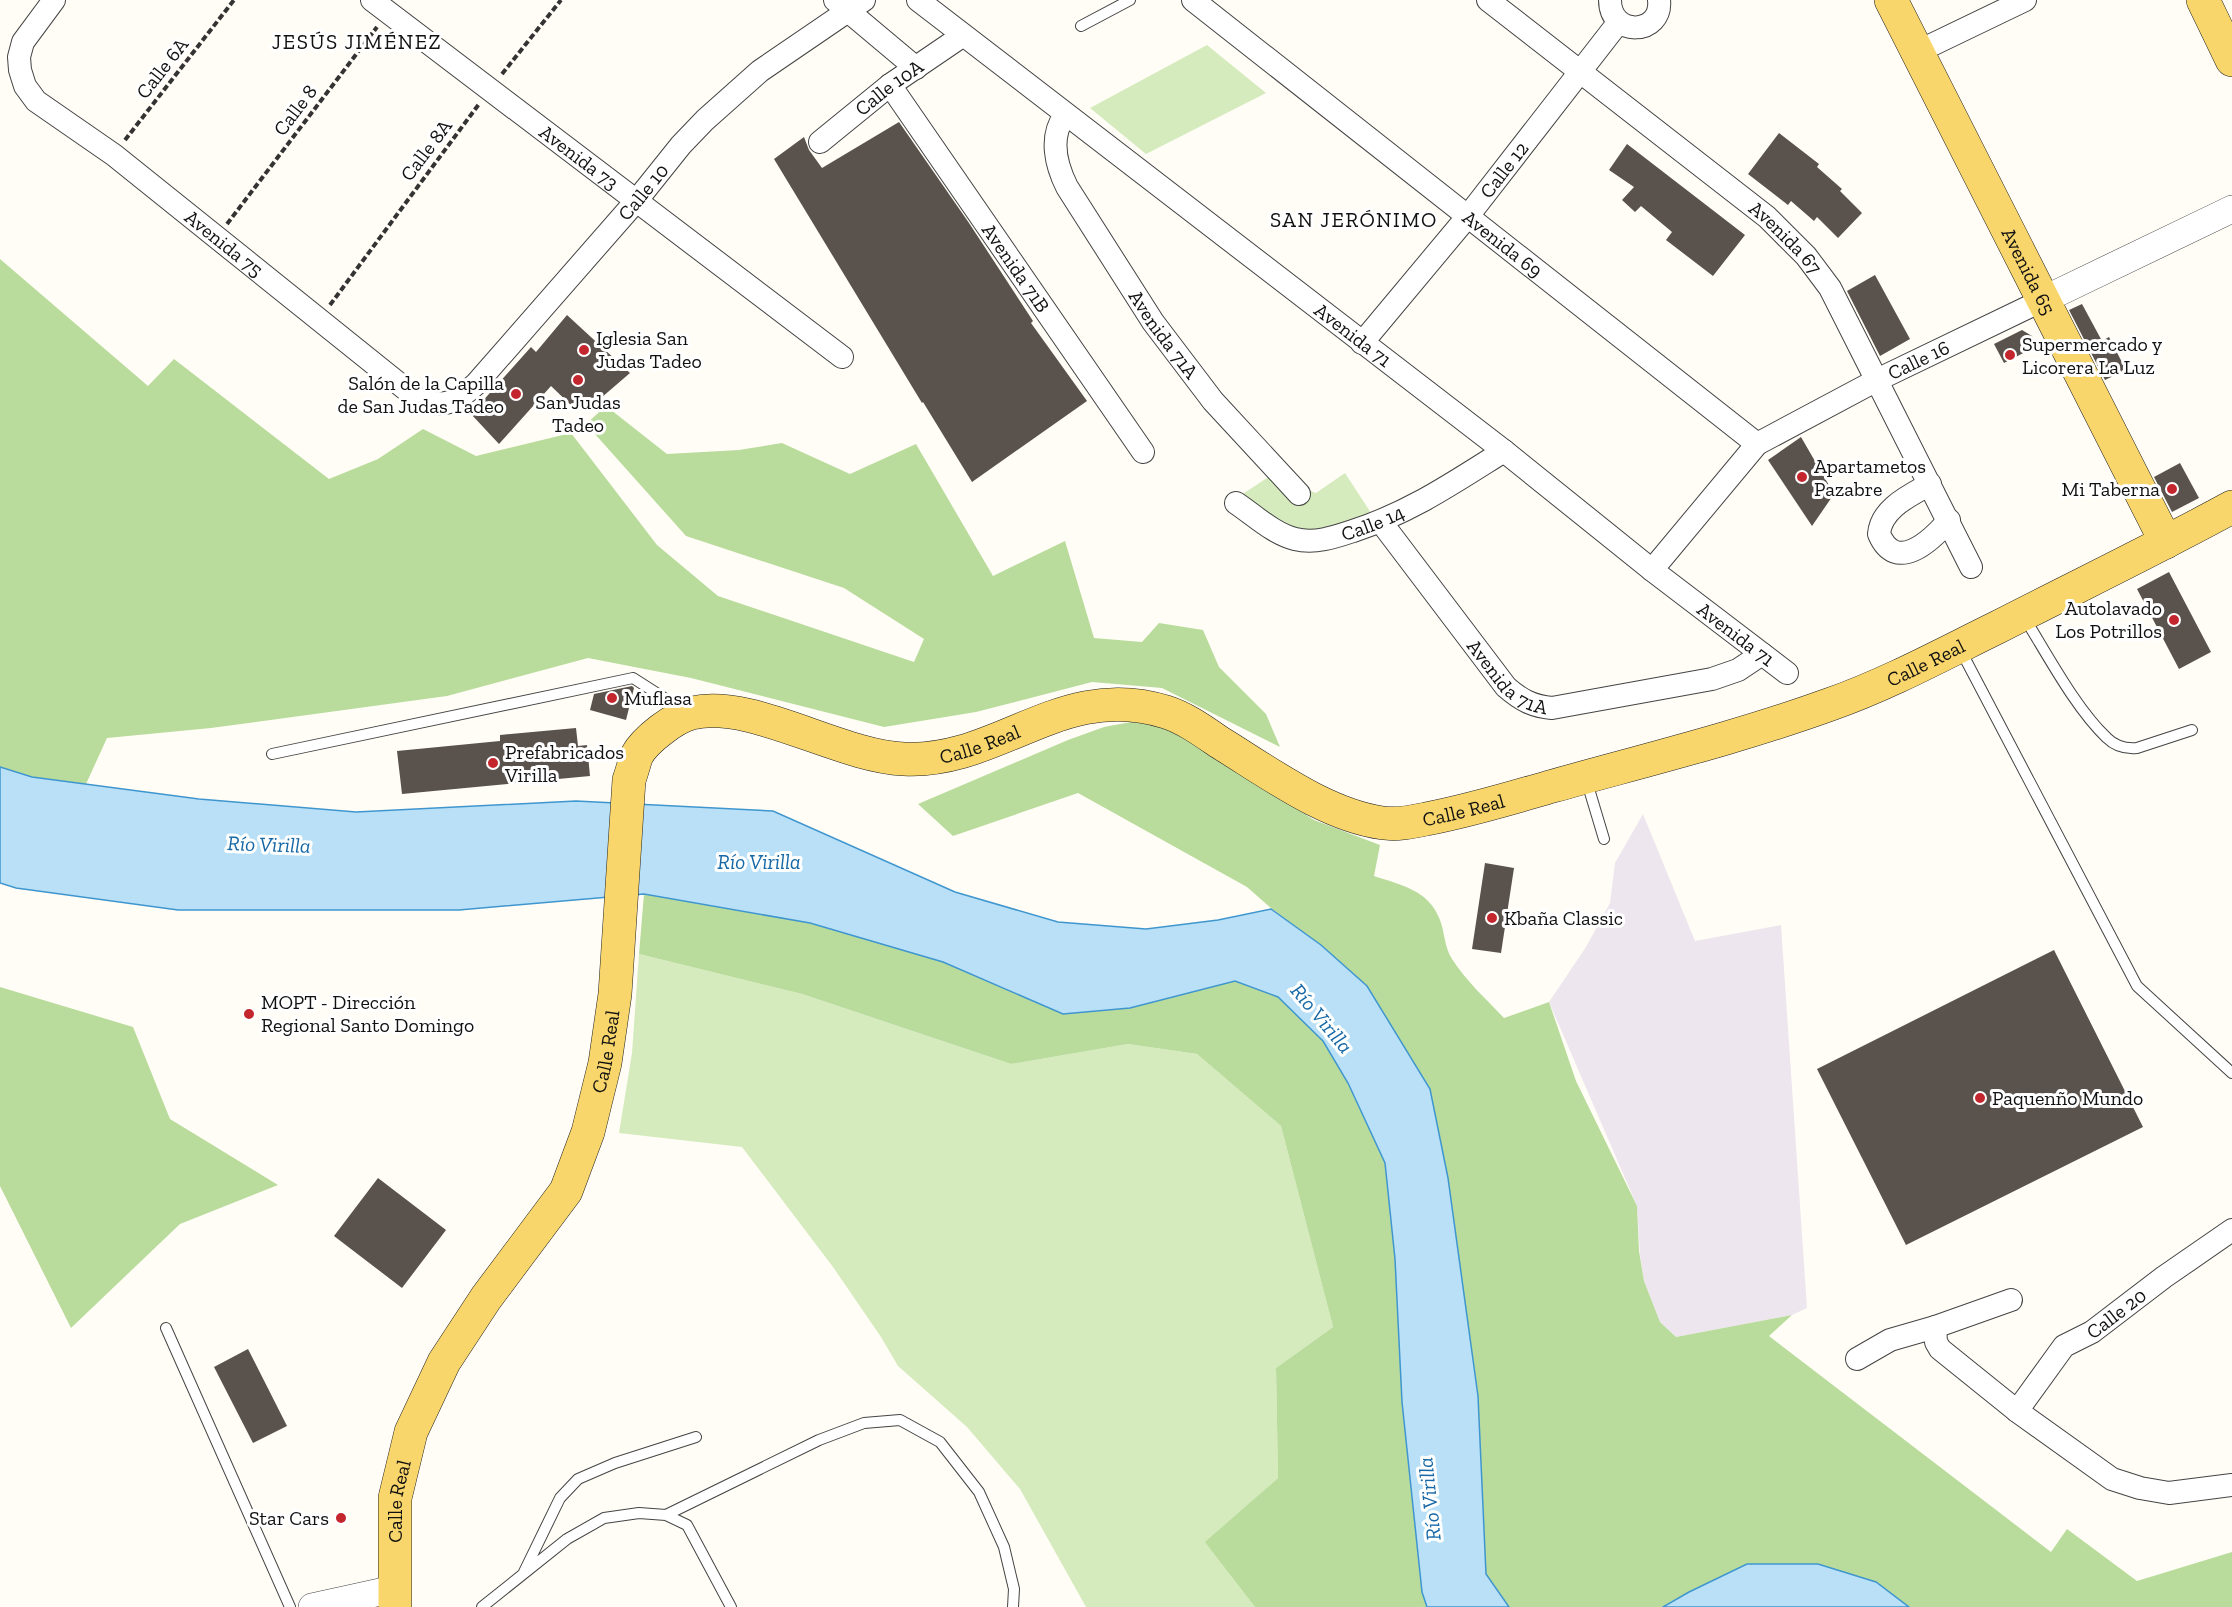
<svg xmlns="http://www.w3.org/2000/svg" width="2232" height="1607" font-family="'Zilla Slab',serif">
	<rect width="100%" height="100%" fill="#fffdf5"/>
	<!-- industrial -->
	<path fill="#eee6ef" d="M 1643,814 L 1695,941 L 1781,925 L 1807,1308 L 1792,1315 L 1676,1337 L 1660,1322 L 1644,1281 L 1640,1255 L 1637,1206 L 1549,1002 L 1586,947 L 1610,903 L 1615,863 Z"/>
	<!-- green -->
	<path fill="#d5ebbd" d="M 1207,45 L 1266,93 L 1146,154 L 1090,108 Z
		M 1345,473 L 1373,516 C 1359,521 1343,529 1328,531 C 1293,536 1266,515 1238,497 L 1270,476 L 1316,493 Z
		M 639,954 L 802,994 L 1011,1064 L 1128,1044 L 1197,1054 L 1281,1126 L 1333,1327 L 1276,1368 L 1278,1478 L 1206,1542 L 1255,1607 L 1086,1607 L 1020,1489 L 967,1427 L 898,1366 L 881,1337 L 833,1267 L 742,1147 L 619,1133 L 632,1053 Z"/>
	<!-- forest -->
	<path fill="#b9dc9c" d="M 0,259 L 148,386 L 174,359 L 329,479 L 378,459 L 423,429 L 476,456 L 571,433 L 657,545 L 718,596 L 914,662 L 924,639 L 844,588 L 686,536 L 586,424 L 606,406 L 667,454 L 739,450 L 782,443 L 850,474 L 916,444 L 993,576 L 1065,541 L 1094,638 L 1142,642 L 1159,623 L 1203,630 L 1219,667 L 1266,714 L 1280,747 L 1162,688 L 1092,682 L 976,712 L 884,727 L 691,678 L 588,658 L 447,696 L 211,728 L 107,738 L 86,784 L 32,777 L 0,767 Z
		M 1131,722 L 1155,725 L 1174,731 L 1314,820 L 1380,845 L 1374,876 C 1401,885 1429,890 1440,920 C 1445,933 1444,946 1452,959 C 1466,981 1486,999 1504,1018 L 1549,1002 L 1576,1081 L 1637,1206 L 1639,1251 L 1644,1281 L 1660,1322 L 1676,1337 L 1792,1315 L 1769,1336 L 2051,1552 L 2067,1529 L 2137,1581 L 2232,1552 L 2232,1607 L 1909,1607 L 1876,1582 L 1689,1592 L 1663,1607 L 1509,1607 L 1486,1574 L 1478,1396 L 1448,1178 L 1430,1089 L 1367,986 L 1321,945 L 1272,909 L 1247,887 L 1078,793 L 953,836 L 918,804 L 1068,740 L 1104,727 Z
		M 644,894 L 810,923 L 943,962 L 1063,1014 L 1130,1008 L 1235,981 L 1278,997 L 1323,1041 L 1348,1083 L 1385,1163 L 1395,1259 L 1422,1592 L 1427,1607 L 1255,1607 L 1205,1542 L 1278,1478 L 1276,1368 L 1333,1327 L 1281,1126 L 1197,1054 L 1128,1044 L 1011,1064 L 802,994 L 639,954 Z
		M 0,987 L 133,1027 L 170,1119 L 278,1185 L 180,1224 L 71,1328 L 0,1186 Z"/>
	<!-- water -->
	<path fill="#b9e0f7" stroke="#3f96cf" stroke-width="1.5" d="M 0,767 L 32,777 L 199,799 L 356,812 L 576,801 L 773,811 L 955,892 L 1058,922 L 1146,929 L 1218,920 L 1271,909 L 1321,945 L 1367,986 L 1430,1089 L 1448,1178 L 1478,1396 L 1486,1574 L 1509,1607 L 1427,1607 L 1422,1592 L 1402,1402 L 1395,1259 L 1385,1163 L 1348,1083 L 1323,1041 L 1278,997 L 1235,981 L 1130,1008 L 1063,1014 L 943,962 L 810,923 L 644,894 L 459,910 L 178,910 L 16,888 L 0,883 Z
		M 1747,1564 L 1818,1564 L 1876,1582 L 1909,1607 L 1663,1607 L 1689,1592 Z"/>
	<!-- building -->
	<path fill="#5a524d" d="M 899,122 L 969,223 L 1033,321 L 1031,323 L 1087,401 L 972,482 L 923,402 L 922,403 L 774,159 L 804,137 L 809,150 L 822,168 Z
		M 1779,133 L 1819,164 L 1817,167 L 1842,189 L 1840,191 L 1862,213 L 1838,238 L 1817,217 L 1814,221 L 1791,201 L 1788,205 L 1748,174 Z
		M 1627,144 L 1745,235 L 1713,276 L 1666,240 L 1672,232 L 1641,206 L 1635,212 L 1622,200 L 1634,187 L 1609,170 Z
		M 1875,275 L 1910,339 L 1880,356 L 1847,291 Z
		M 2082,304 L 2102,341 L 2109,337 L 2126,370 L 2105,380 L 2069,310 Z
		M 567,315 L 630,373 L 594,404 L 588,397 L 576,410 L 551,386 L 499,444 L 471,414 L 531,347 L 536,352 Z
		M 2022,330 L 2032,336 L 2037,346 L 2004,363 L 1994,344 Z
		M 1801,437 L 1834,494 L 1812,526 L 1768,460 Z
		M 2180,463 L 2199,498 L 2172,512 L 2154,477 Z
		M 2169,572 L 2211,652 L 2179,669 L 2137,589 Z
		M 632,686 L 634,688 L 626,720 L 590,710 L 594,694 Z
		M 576,728 L 578,746 L 587,745 L 590,776 L 402,794 L 397,751 L 500,741 L 500,735 Z
		M 1485,863 L 1514,868 L 1501,953 L 1472,949 Z
		M 2054,950 L 2143,1127 L 1906,1245 L 1817,1069 Z
		M 378,1178 L 446,1230 L 402,1288 L 334,1236 Z
		M 248,1349 L 287,1426 L 253,1443 L 214,1367 Z"/>
	<g fill="none" stroke-linecap="round" stroke-linejoin="round">
		<!-- service casing -->
		<g stroke="#444" stroke-width="12">
			<path id="service" d="M 1081,26 L 1130,0
				M 2024,617 C 2047,654 2076,709 2107,738 C 2115,746 2125,749 2137,748 L 2192,730
				M 1960,649 L 2137,986 L 2232,1073
				M 272,754 L 633,678 L 683,710
				M 1586,779 L 1604,839
				M 166,1328 L 290,1607
				M 666,1515 L 819,1440 L 864,1423 L 900,1420 L 940,1442 L 979,1492 L 1004,1547 L 1014,1589 L 1013,1607
				M 524,1572 L 560,1498 L 578,1479 L 615,1463 L 696,1437
				M 482,1607 L 567,1539 L 604,1518 L 639,1513 L 666,1515 L 687,1525 L 731,1607"/>
		</g>
		<!-- minor casing -->
		<g stroke="#444" stroke-width="24">
			<g id="minor">
				<path id="s1" d="M 54,0 L 23,42 L 19,57 L 20,70 L 25,86 L 36,101 L 114,155 L 418,399 C 445,409 456,402 476,384 L 637,200 L 681,145 L 705,120 L 760,71 L 864,0"/>
				<path id="s2" d="M 372,0 L 842,357"/>
				<path d="M 835,0 L 916,68"/>
				<path id="s3" d="M 918,0 L 1504,451 L 1652,570 L 1787,673"/>
				<path id="s4" d="M 1193,0 L 1757,444"/>
				<path id="s5" d="M 1488,0 L 1767,217 L 1806,256 L 1830,288 L 1971,567"/>
				<path d="M 1610,0 C 1610,38 1663,35 1659,0"/>
				<path d="M 1917,52 L 2025,0"/>
				<path id="s6" d="M 890,85 L 1143,452"/>
				<path id="s7" d="M 1065,115 C 1049,137 1056,165 1067,187 L 1153,322 L 1213,401 L 1299,494"/>
				<path id="s8" d="M 820,142 L 890,85 L 962,36"/>
				<path id="s9" d="M 1362,343 L 1468,216 L 1618,23"/>
				<path d="M 1930,484 C 1911,495 1881,508 1879,534 C 1896,574 1931,541 1949,520"/>
				<path id="s10" d="M 1236,503 C 1254,515 1274,534 1295,539 C 1315,544 1335,537 1353,531 C 1411,512 1453,483 1504,451"/>
				<path id="s11" d="M 1381,522 L 1506,687 C 1521,700 1532,706 1552,708 L 1712,679 L 1738,670 L 1762,654"/>
				<path id="s12" d="M 1652,570 L 1757,444 L 1877,380 L 2043,300"/>
				<path d="M 1935,1327 L 2011,1300"/>
				<path d="M 1857,1359 L 1890,1340 L 1935,1327 L 1936,1342 L 1940,1349 L 2017,1411 L 2112,1479 L 2140,1488 L 2169,1493 L 2232,1485"/>
				<path id="s13" d="M 2017,1411 L 2064,1346 L 2092,1332 L 2164,1277 L 2232,1230"/>
			</g>
		</g>
		<!-- tertiary casing -->
		<g stroke="#444" stroke-width="28">
			<path id="tertiary" d="M 2043,300 L 2232,209
				M 312,1607 L 394,1589"/>
		</g>
		<!-- primary casing -->
		<g stroke="#222" stroke-width="34">
			<g id="primary">
				<path id="s14" d="M 1891,0 L 2166,542"/>
				<path d="M 2203,0 L 2232,60"/>
				<path id="s15" d="M 395,1607 L 395,1498 L 411,1432 L 444,1362 L 486,1298 L 566,1191 L 588,1132 L 605,1063 L 615,994 L 629,780 C 632,772 634,763 637,755 C 645,740 675,717 692,713 C 752,699 838,756 904,759 C 999,764 1062,679 1166,712 C 1185,718 1203,731 1219,742 C 1268,772 1325,815 1383,823 C 1397,825 1412,822 1426,819 C 1469,811 1511,798 1553,786 C 1646,760 1740,737 1831,704 C 1888,684 1943,654 1998,627 C 2076,587 2155,549 2232,507"/>
			</g>
		</g>
		<!-- path -->
		<path stroke="#333" stroke-width="4" stroke-dasharray="6 3" stroke-linecap="butt" d="M 502,74 L 561,0
			M 125,140 L 234,0
			M 227,224 L 377,27
			M 330,305 L 479,104"/>
		<!-- service -->
		<use href="#service" stroke="#fff" stroke-width="10"/>
		<!-- minor -->
		<use href="#minor" stroke="#fff" stroke-width="22"/>
		<!-- tertiary -->
		<use href="#tertiary" stroke="#fff" stroke-width="27"/>
		<!-- primary -->
		<use href="#primary" stroke="#f9d66b" stroke-width="33"/>
	</g>
	<!-- markers -->
	<g fill="#c4262e" stroke="#fff" stroke-width="2">
		<circle cx="584" cy="350" r="6"/>
		<circle cx="2010" cy="355" r="6"/>
		<circle cx="578" cy="380" r="6"/>
		<circle cx="516" cy="394" r="6"/>
		<circle cx="1802" cy="477" r="6"/>
		<circle cx="2172" cy="489" r="6"/>
		<circle cx="2174" cy="620" r="6"/>
		<circle cx="612" cy="698" r="6"/>
		<circle cx="493" cy="763" r="6"/>
		<circle cx="1492" cy="918" r="6"/>
		<circle cx="249" cy="1014" r="6"/>
		<circle cx="1980" cy="1098" r="6"/>
		<circle cx="341" cy="1518" r="6"/>
	</g>
	<g text-anchor="middle" dominant-baseline="central" stroke-width="6" stroke-linejoin="round" paint-order="stroke">
		<!-- street labels -->
		<g font-size="20" fill="#111" stroke="#fff">
			<text transform="translate(162 68) rotate(-52)">Calle 6A</text>
			<text stroke="none"><textPath href="#s8" startOffset="88">Calle 10A</textPath></text>
			<text transform="translate(295 110) rotate(-53)">Calle 8</text>
			<text transform="translate(426 150) rotate(-53)">Calle 8A</text>
			<text stroke="none"><textPath href="#s2" startOffset="260">Avenida 73</textPath></text>
			<text stroke="none"><textPath href="#s9" startOffset="224">Calle 12</textPath></text>
			<text stroke="none"><textPath href="#s1" startOffset="920">Calle 10</textPath></text>
			<text stroke="none"><textPath href="#s5" startOffset="381">Avenida 67</textPath></text>
			<text stroke="none"><textPath href="#s1" startOffset="352">Avenida 75</textPath></text>
			<text stroke="none"><textPath href="#s4" startOffset="394">Avenida 69</textPath></text>
			<text stroke="none"><textPath href="#s6" startOffset="222">Avenida 71B</textPath></text>
			<text stroke="none"><textPath href="#s14" startOffset="304">Avenida 65</textPath></text>
			<text stroke="none"><textPath href="#s7" startOffset="252">Avenida 71A</textPath></text>
			<text stroke="none"><textPath href="#s3" startOffset="549">Avenida 71</textPath></text>
			<text stroke="none"><textPath href="#s12" startOffset="346">Calle 16</textPath></text>
			<text stroke="none"><textPath href="#s10" startOffset="150">Calle 14</textPath></text>
			<text stroke="none"><textPath href="#s3" startOffset="1035">Avenida 71</textPath></text>
			<text stroke="none"><textPath href="#s15" startOffset="2283">Calle Real</textPath></text>
			<text stroke="none"><textPath href="#s11" startOffset="202">Avenida 71A</textPath></text>
			<text stroke="none"><textPath href="#s15" startOffset="1276">Calle Real</textPath></text>
			<text stroke="none"><textPath href="#s15" startOffset="1797">Calle Real</textPath></text>
			<text stroke="none"><textPath href="#s15" startOffset="610">Calle Real</textPath></text>
			<text stroke="none"><textPath href="#s13" startOffset="142">Calle 20</textPath></text>
			<text stroke="none"><textPath href="#s15" startOffset="106">Calle Real</textPath></text>
		</g>
		<!-- poi labels -->
		<g font-size="20" fill="#111" stroke="#fff" text-anchor="start">
			<text x="596" y="338">Iglesia San<tspan x="596" dy="23">Judas Tadeo</tspan></text>
			<text x="2022" y="344">Supermercado y<tspan x="2022" dy="23">Licorera La Luz</tspan></text>
			<text x="504" y="383" text-anchor="end">Salón de la Capilla<tspan x="504" dy="23">de San Judas Tadeo</tspan></text>
			<text x="578" y="402" text-anchor="middle">San Judas<tspan x="578" dy="23">Tadeo</tspan></text>
			<text x="1814" y="466">Apartametos<tspan x="1814" dy="23">Pazabre</tspan></text>
			<text x="2160" y="489" text-anchor="end">Mi Taberna</text>
			<text x="2162" y="608" text-anchor="end">Autolavado<tspan x="2162" dy="23">Los Potrillos</tspan></text>
			<text x="624" y="698">Muflasa</text>
			<text x="505" y="752">Prefabricados<tspan x="505" dy="23">Virilla</tspan></text>
			<text x="1504" y="918">Kbaña Classic</text>
			<text x="261" y="1002">MOPT - Dirección<tspan x="261" dy="23">Regional Santo Domingo</tspan></text>
			<text x="1992" y="1098">Paquenño Mundo</text>
			<text x="329" y="1518" text-anchor="end">Star Cars</text>
		</g>
		<!-- neighbourhood labels -->
		<g font-size="21" letter-spacing="1.5" fill="#111" stroke="#fff">
			<text x="357" y="41">JESÚS JIMÉNEZ</text>
			<text x="1354" y="219">SAN JERÓNIMO</text>
		</g>
		<!-- water labels -->
		<g font-size="21" font-style="italic" fill="#1768a6" stroke="#fff">
			<text transform="translate(269 844) rotate(2)">Río Virilla</text>
			<text x="759" y="861">Río Virilla</text>
			<text transform="translate(1322 1018) rotate(50)">Río Virilla</text>
			<text transform="translate(1429 1499) rotate(-96)">Río Virilla</text>
		</g>
	</g>
</svg>
